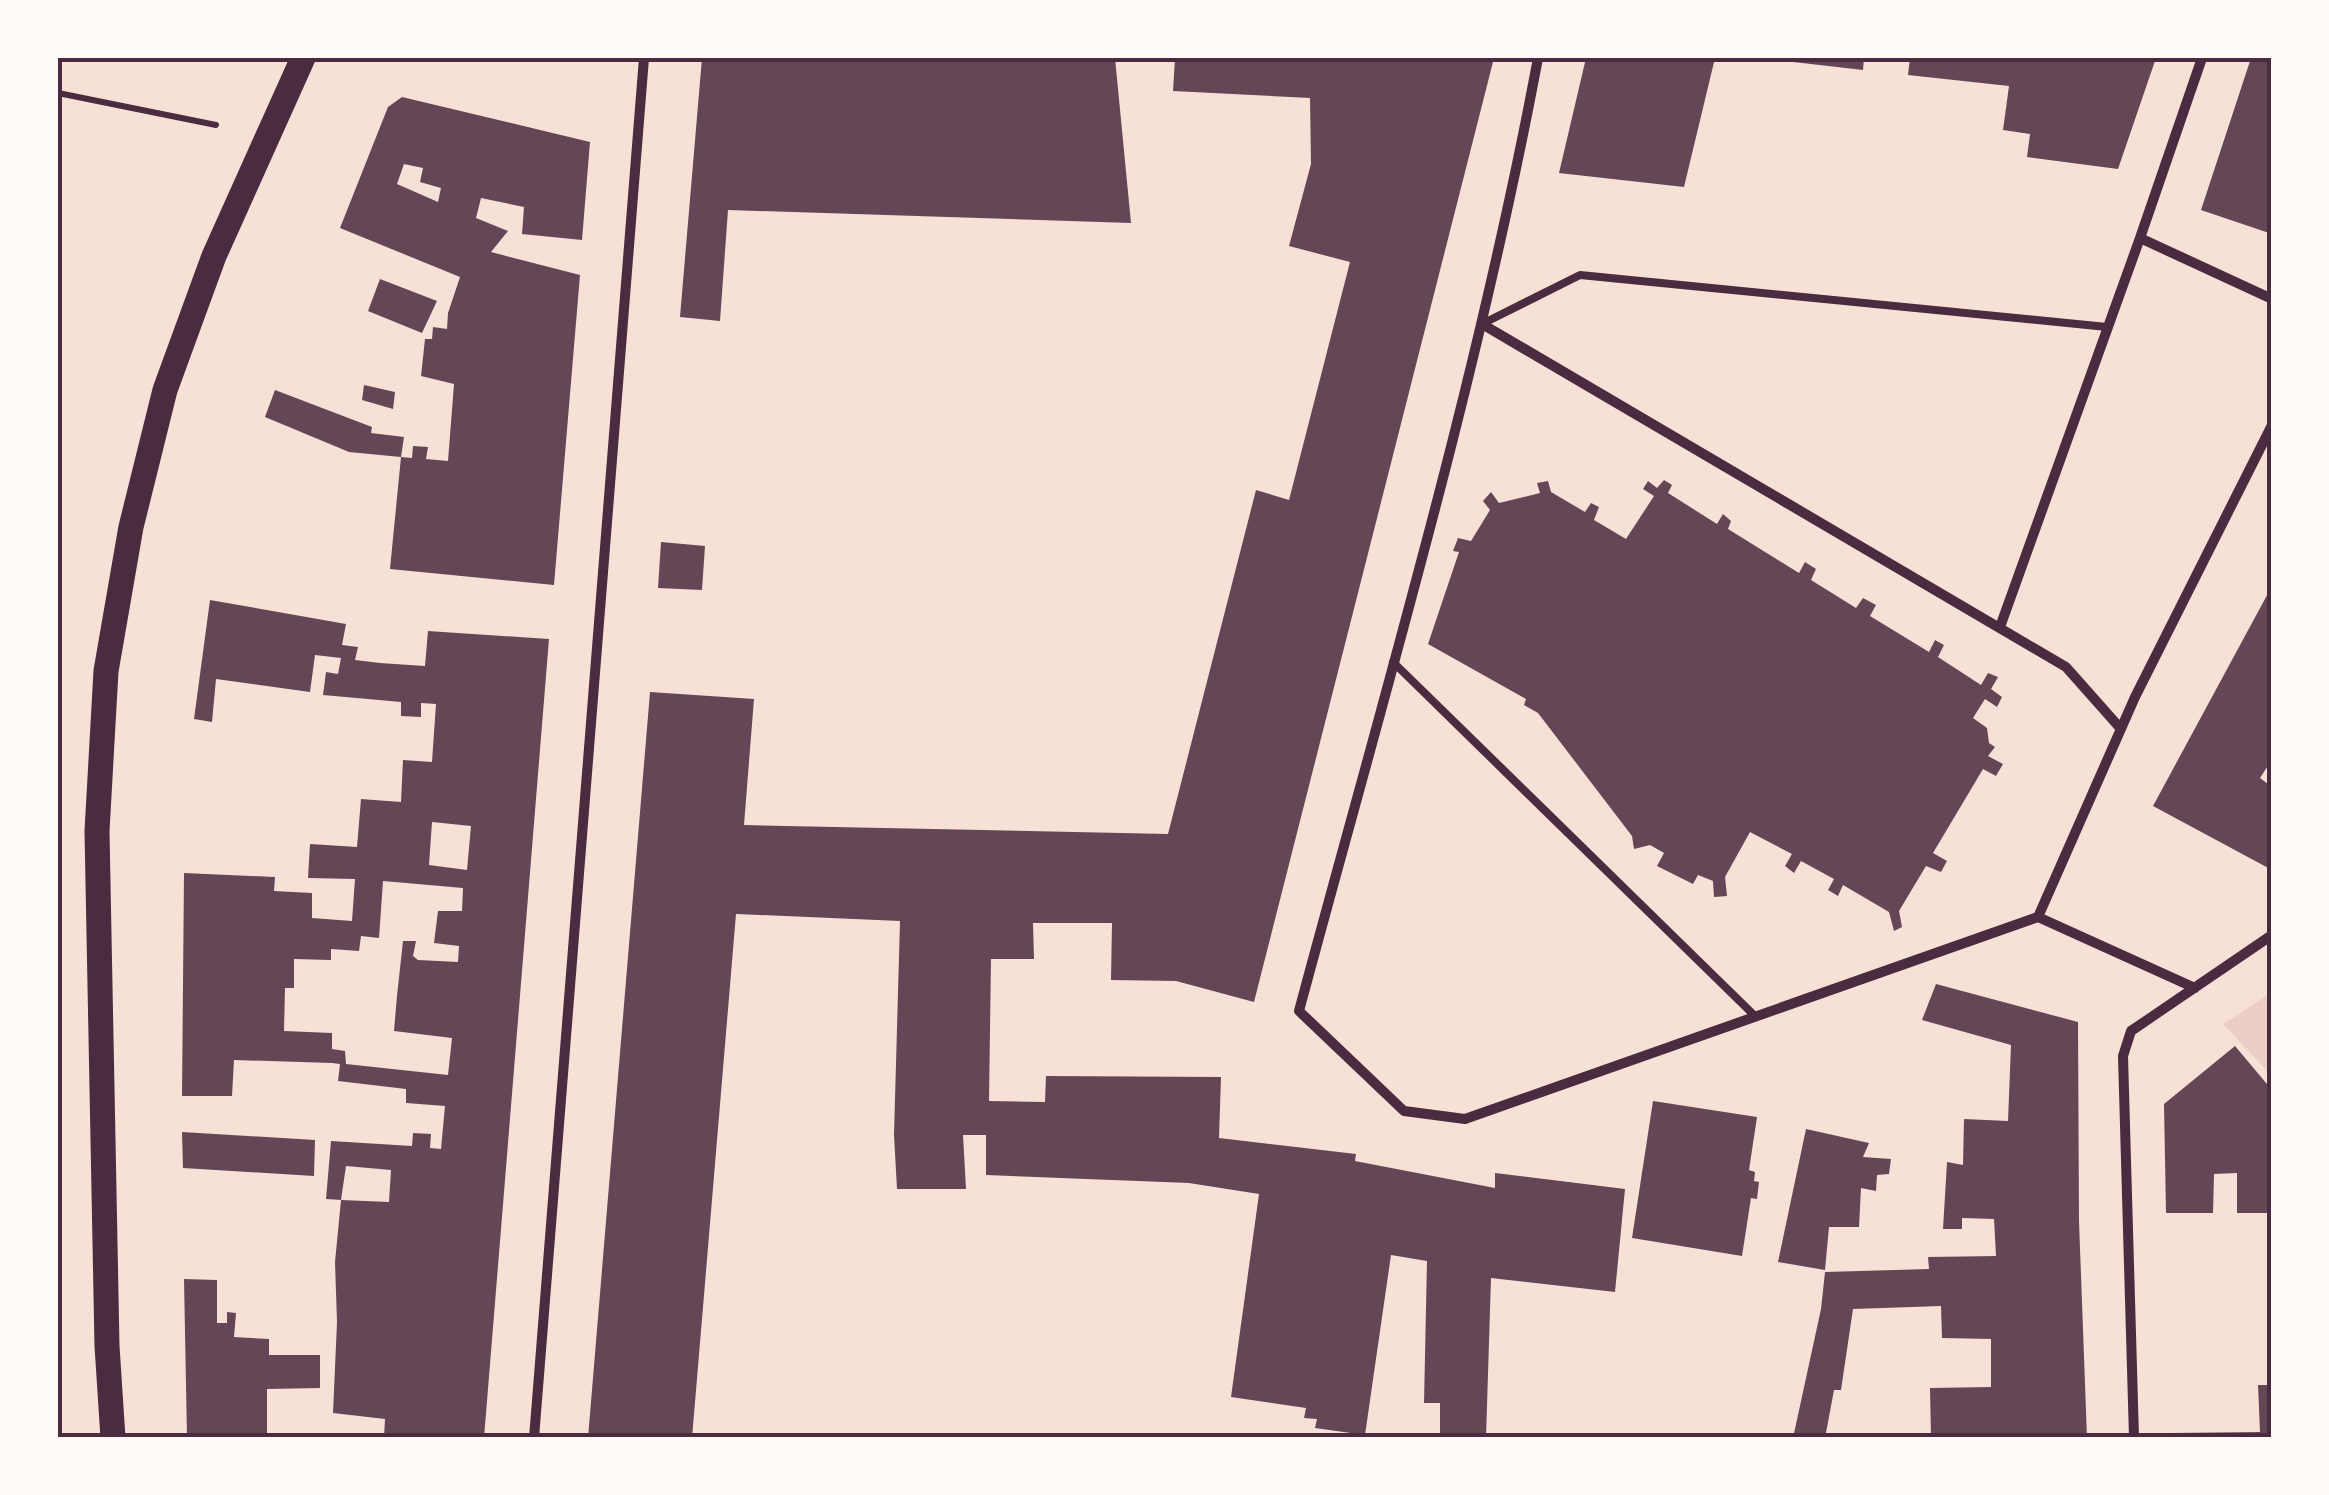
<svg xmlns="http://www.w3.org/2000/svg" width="2329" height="1495" font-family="'DejaVu Sans',sans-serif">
	<rect width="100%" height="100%" fill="#f7e1d7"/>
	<!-- green -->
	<path fill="#ebcfc5" d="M 2271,993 L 2271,1075 L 2223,1024 Z"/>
	<!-- building -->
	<path fill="#644757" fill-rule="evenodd" d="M 702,58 L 1115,58 L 1131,223 L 728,210 L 720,321 L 680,317 Z
		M 1175,58 L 1494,58 L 1254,1002 L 1176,981 L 1111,980 L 1112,923 L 1033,923 L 1034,959 L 991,959 L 989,1101 L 1045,1102 L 1046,1076 L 1221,1077 L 1219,1138 L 1356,1154 L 1355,1161 L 1495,1188 L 1495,1173 L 1625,1189 L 1615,1292 L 1491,1278 L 1486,1438 L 1440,1438 L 1440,1403 L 1424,1403 L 1427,1261 L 1391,1255 L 1365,1435 L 1315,1428 L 1317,1419 L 1304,1418 L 1306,1408 L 1231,1397 L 1259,1194 L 1189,1183 L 986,1175 L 986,1135 L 963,1135 L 966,1189 L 897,1189 L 894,1135 L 900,921 L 736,914 L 692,1438 L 588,1438 L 650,692 L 754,699 L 744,825 L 1168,834 L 1256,490 L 1289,500 L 1350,262 L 1289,246 L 1311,164 L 1310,98 L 1173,91 Z
		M 1586,58 L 1715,58 L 1684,187 L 1559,173 Z
		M 1775,58 L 1864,58 L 1863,70 L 1775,60 Z
		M 1910,58 L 2156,58 L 2118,169 L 2027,157 L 2030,134 L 2003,130 L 2009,86 L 1908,75 Z
		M 2251,58 L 2272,58 L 2272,234 L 2201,210 Z
		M 402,97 L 590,142 L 582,240 L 522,234 L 524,207 L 481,198 L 476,218 L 508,231 L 491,252 L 580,275 L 554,585 L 390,569 L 401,457 L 412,458 L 413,446 L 428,447 L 426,459 L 448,461 L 454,384 L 421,376 L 425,339 L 432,339 L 433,327 L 447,329 L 448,313 L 460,277 L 340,228 L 388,107 ZM 404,164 L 423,168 L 420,182 L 441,188 L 438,202 L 397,184 Z
		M 380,279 L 437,301 L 422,333 L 368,311 Z
		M 364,385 L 395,392 L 393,409 L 362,400 Z
		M 275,390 L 372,427 L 371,433 L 404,437 L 401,457 L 349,452 L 265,417 Z
		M 1664,480 L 1672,485 L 1668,493 L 1717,524 L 1723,514 L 1731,521 L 1728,529 L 1799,573 L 1805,562 L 1816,569 L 1811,580 L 1856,608 L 1863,598 L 1876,605 L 1870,616 L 1929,652 L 1935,640 L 1944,645 L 1938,657 L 1981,685 L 1988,673 L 1998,677 L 1991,689 L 2002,697 L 1997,707 L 1985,699 L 1973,718 L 1987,728 L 1989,743 L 1995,747 L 1988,756 L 2003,764 L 1996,776 L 1983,769 L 1933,853 L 1947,861 L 1941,872 L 1926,866 L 1899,911 L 1902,927 L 1894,931 L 1889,912 L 1843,885 L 1838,896 L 1828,890 L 1834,879 L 1801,861 L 1794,873 L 1785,866 L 1792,854 L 1750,832 L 1725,877 L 1727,896 L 1714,897 L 1713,881 L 1698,875 L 1693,884 L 1657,866 L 1664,853 L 1650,845 L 1634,849 L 1632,836 L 1538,713 L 1524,705 L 1526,699 L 1428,644 L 1459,552 L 1453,551 L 1458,538 L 1471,541 L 1490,510 L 1483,501 L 1491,492 L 1499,503 L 1540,493 L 1537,483 L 1548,481 L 1551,492 L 1585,512 L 1591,503 L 1599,507 L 1594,520 L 1626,539 L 1654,496 L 1643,489 L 1648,481 L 1657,488 Z
		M 661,542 L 705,546 L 702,590 L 658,588 Z
		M 2272,586 L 2271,761 L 2260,778 L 2272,787 L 2272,870 L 2153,806 Z
		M 210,600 L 346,624 L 342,645 L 358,647 L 355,660 L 380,663 L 425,666 L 428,631 L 549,639 L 484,1438 L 384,1438 L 385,1419 L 333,1413 L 337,1322 L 335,1262 L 341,1200 L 389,1202 L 391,1170 L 346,1166 L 341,1200 L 326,1199 L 331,1141 L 412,1146 L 413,1133 L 431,1134 L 430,1148 L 441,1149 L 445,1106 L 406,1103 L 406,1089 L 338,1081 L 340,1064 L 332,1063 L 234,1060 L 232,1096 L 182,1096 L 184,873 L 275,877 L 274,891 L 312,893 L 312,918 L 352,921 L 355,879 L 308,878 L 310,844 L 357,847 L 361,799 L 401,802 L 403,760 L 432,762 L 436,704 L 421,703 L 421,717 L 401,716 L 401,702 L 323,695 L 326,672 L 338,674 L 341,658 L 315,655 L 310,692 L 216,679 L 212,722 L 194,719 ZM 432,822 L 471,826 L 467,870 L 429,865 ZM 383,881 L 463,888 L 462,911 L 438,911 L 434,943 L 459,946 L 458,962 L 418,960 L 413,956 L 416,941 L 403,941 L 397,996 L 394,1031 L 452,1038 L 448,1075 L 346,1064 L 345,1051 L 332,1049 L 332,1033 L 284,1031 L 285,988 L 294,988 L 294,959 L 331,960 L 331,949 L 359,951 L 361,936 L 379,938 Z
		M 1936,984 L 2078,1022 L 2079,1221 L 2087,1438 L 1931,1438 L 1930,1388 L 1991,1387 L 1991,1339 L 1942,1338 L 1941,1306 L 1853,1309 L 1841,1390 L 1834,1390 L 1825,1438 L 1793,1438 L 1821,1309 L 1825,1272 L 1929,1269 L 1928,1257 L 1996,1256 L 1994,1219 L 1962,1218 L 1962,1229 L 1943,1229 L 1947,1162 L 1963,1165 L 1964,1119 L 2008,1121 L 2011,1045 L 1922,1020 Z
		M 2235,1046 L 2272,1090 L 2272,1213 L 2237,1213 L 2237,1173 L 2214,1174 L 2213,1213 L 2166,1213 L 2164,1104 Z
		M 1653,1101 L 1757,1117 L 1749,1170 L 1755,1172 L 1754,1181 L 1759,1182 L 1757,1199 L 1751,1198 L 1742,1256 L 1632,1238 Z
		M 1806,1129 L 1869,1143 L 1863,1157 L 1891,1159 L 1889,1174 L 1877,1175 L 1876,1191 L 1861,1188 L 1859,1227 L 1829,1227 L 1825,1270 L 1778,1262 Z
		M 182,1132 L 315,1140 L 314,1176 L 183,1168 Z
		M 184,1279 L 217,1280 L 217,1323 L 227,1323 L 227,1312 L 236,1313 L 234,1337 L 269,1339 L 269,1355 L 320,1355 L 320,1388 L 267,1389 L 267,1438 L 187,1438 Z
		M 2258,1385 L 2272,1385 L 2272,1438 L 2171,1438 L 2171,1433 L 2260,1432 Z"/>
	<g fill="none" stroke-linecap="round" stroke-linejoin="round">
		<!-- path -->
		<path stroke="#4a2c40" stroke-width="6" d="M 58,93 L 216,125"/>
		<!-- service -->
		<path stroke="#4a2c40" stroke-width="8" d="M 1482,324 L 1580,275 L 2107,327
			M 1393,662 L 1755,1016"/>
		<!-- minor -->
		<path stroke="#4a2c40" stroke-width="10" d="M 1538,58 C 1478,379 1384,695 1299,1011 L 1404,1111 L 1465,1119 L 2038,917 L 2195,988
			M 2140,238 L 2202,58
			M 1482,324 L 2066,667 L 2121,729
			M 2000,627 L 2140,238 L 2272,299
			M 2038,917 L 2135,697 L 2272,425
			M 534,1438 L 644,58
			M 2134,1438 L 2123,1056 L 2131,1031 L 2272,935"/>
		<!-- primary -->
		<path stroke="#4a2c40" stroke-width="25" d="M 113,1438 L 107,1346 L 97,831 L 106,671 L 131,527 L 165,390 L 214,256 L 303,58"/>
	</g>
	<!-- border -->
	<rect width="2329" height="1495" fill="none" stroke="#fffaf5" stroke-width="120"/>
	<rect x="60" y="60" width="2209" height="1375" fill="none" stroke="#4a2c40" stroke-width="4"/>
</svg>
